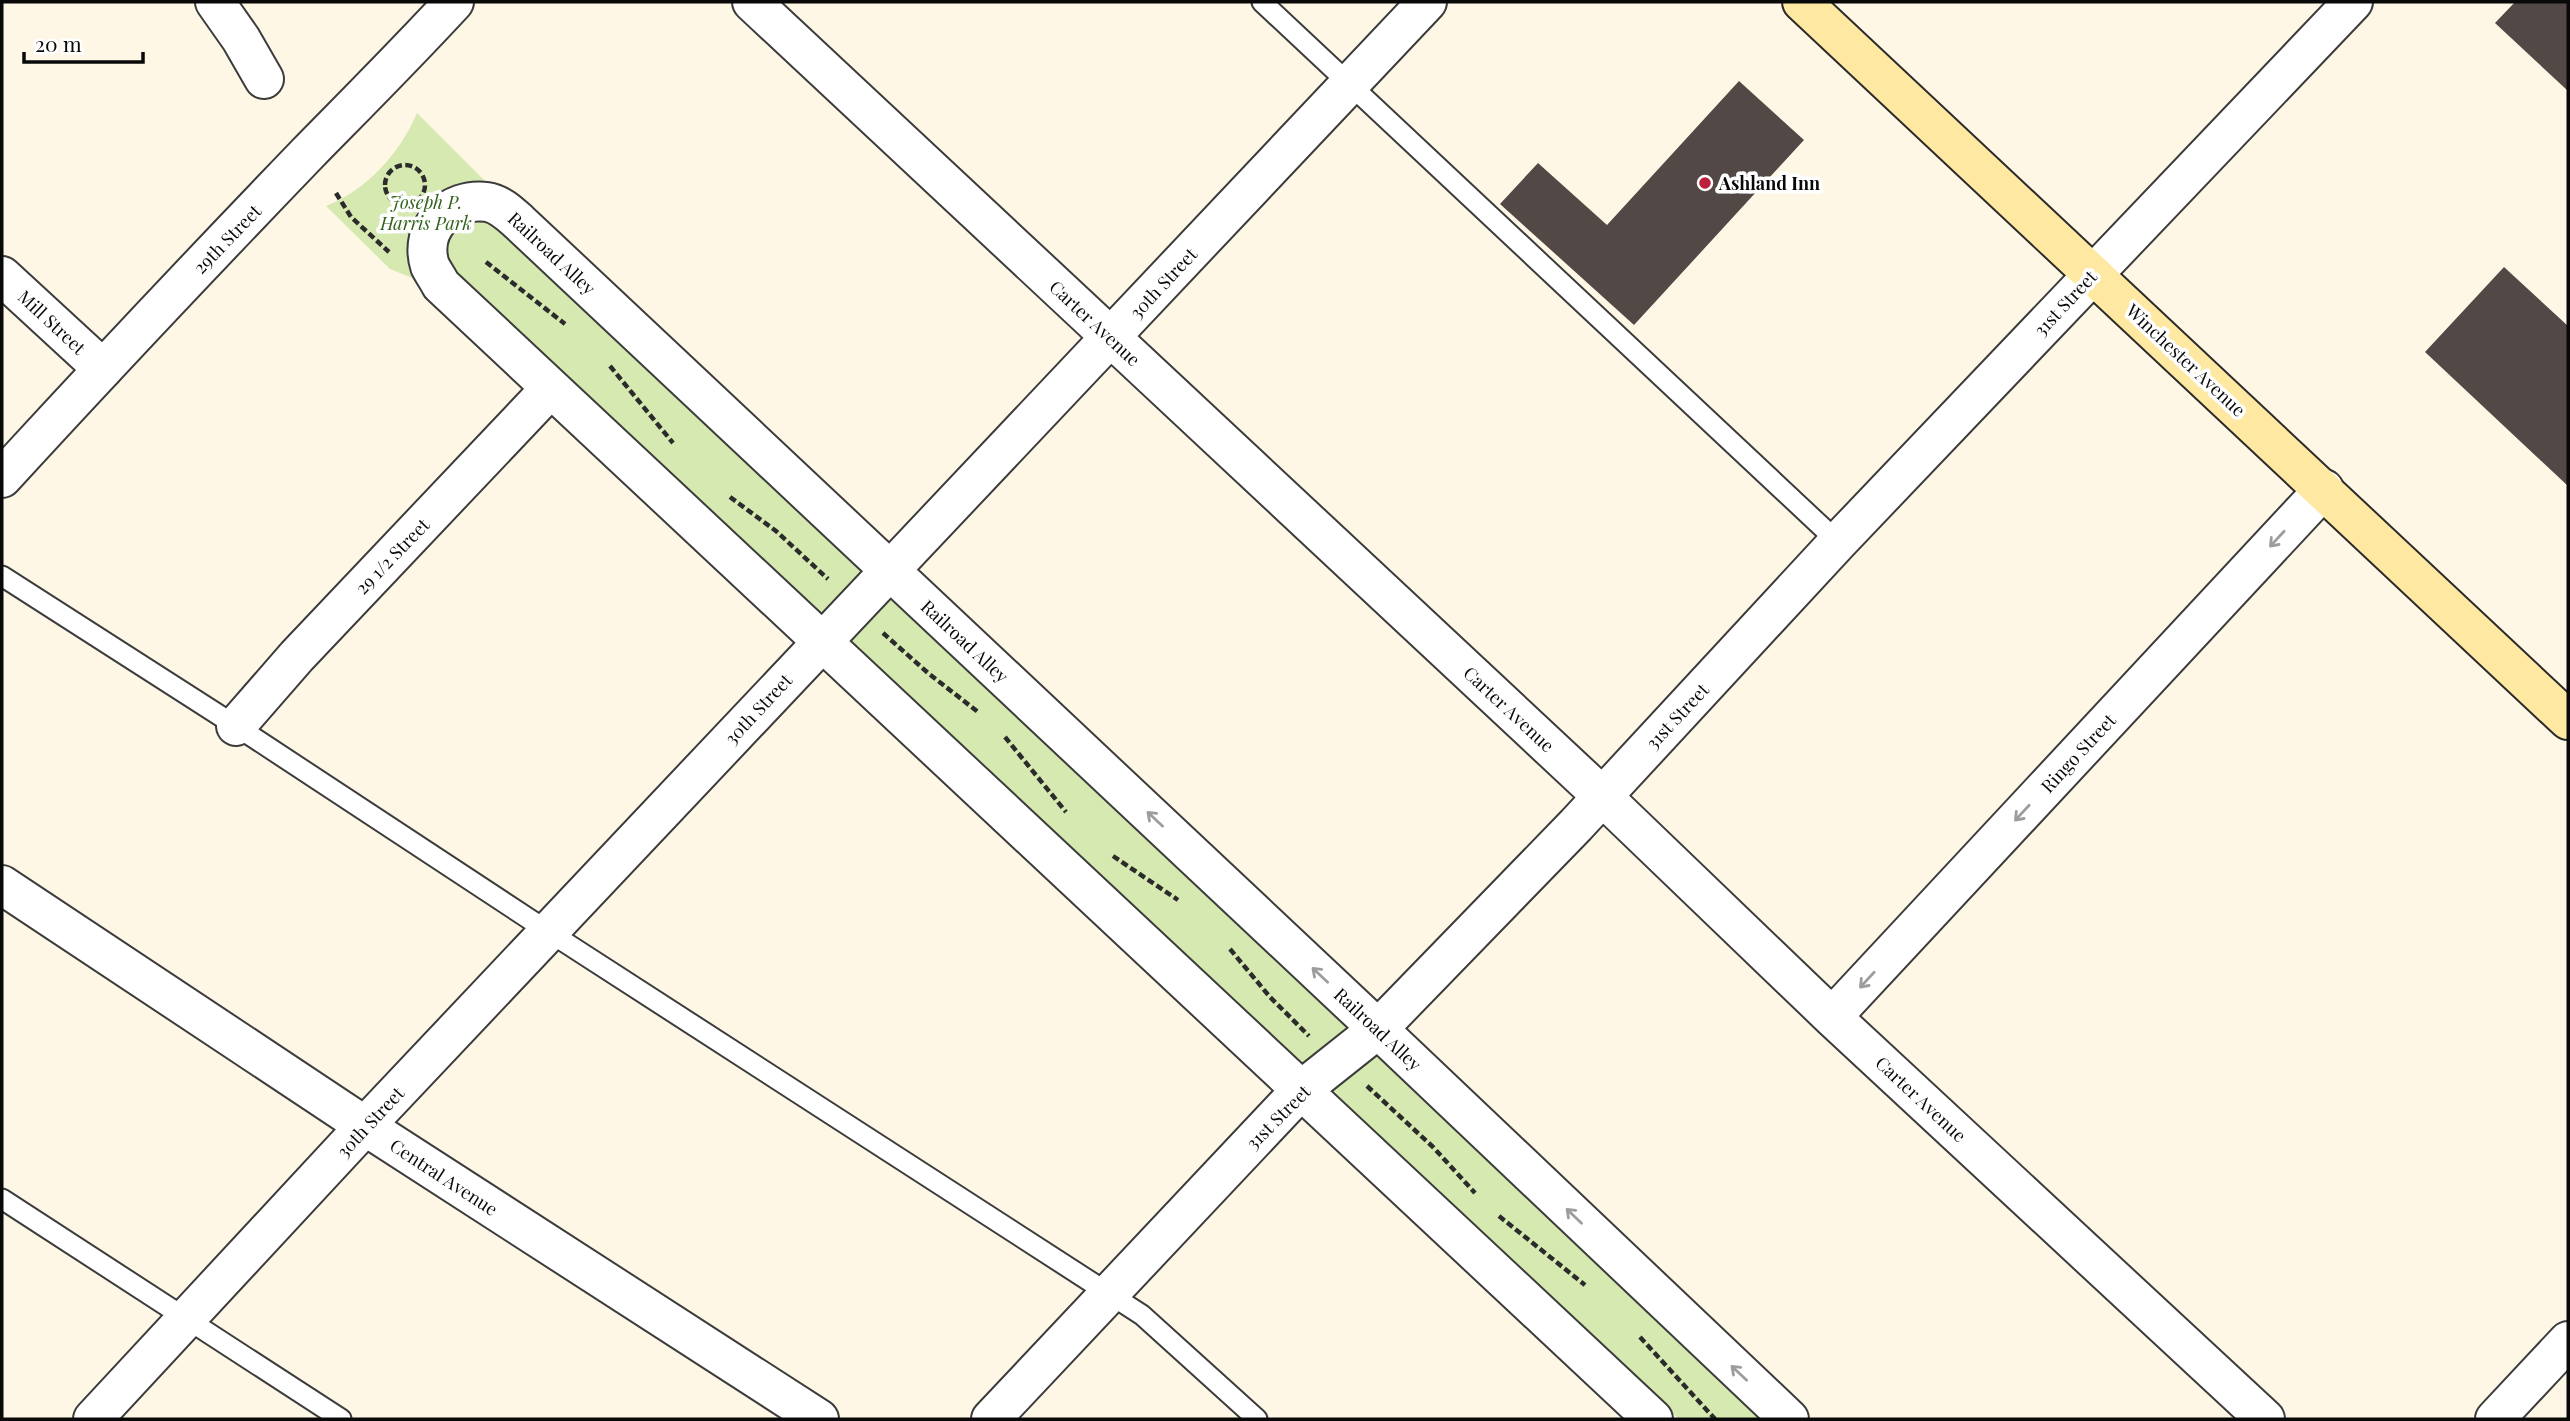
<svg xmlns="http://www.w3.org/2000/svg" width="2570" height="1421" font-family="'Playfair Display',serif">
	<rect width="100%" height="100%" fill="#fff7e6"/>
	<!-- green -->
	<path fill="#d5e9b0" d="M 417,113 L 489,185 L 1768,1419 L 1679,1419 L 1340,1101 L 415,279 L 390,269 L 326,206 C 367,190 400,153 417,113 Z"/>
	<!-- building -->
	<path fill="#524946" d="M 2515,2 L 2568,2 L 2568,91 L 2495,23 Z
		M 1739,81 L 1804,140 L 1634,325 L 1500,204 L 1538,163 L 1607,225 Z
		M 2504,267 L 2568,326 L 2568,486 L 2425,352 Z"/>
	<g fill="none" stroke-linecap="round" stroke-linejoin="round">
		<!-- service casing -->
		<g stroke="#3c3c3c" stroke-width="23">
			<path id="service" d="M 1262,2 L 1838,542
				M 2,576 L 236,726 L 549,932 L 1142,1315 L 1257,1419
				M 2,1199 L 341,1419"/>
		</g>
		<!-- minor casing -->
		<g stroke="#3c3c3c" stroke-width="42">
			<path id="minor" d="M 215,2 L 241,39 L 264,79
				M 752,2 L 1603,797 L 1832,1017 L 2265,1419
				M 2,276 L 103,369
				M 236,726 L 297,656 L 551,388
				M 2,885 L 365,1126 L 819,1419
				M 1832,1017 L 2324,489
				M 93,1419 L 365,1126 L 1427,2
				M 991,1419 L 1300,1091 L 1378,1029 L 1576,825 L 1838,542 L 2353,2
				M 1653,1419 L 441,285 C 438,279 433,272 430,266 C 418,228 450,197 487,202 C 500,204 510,214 519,222 L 1378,1029 L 1789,1419
				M 2495,1419 L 2568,1341"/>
		</g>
		<!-- tertiary casing -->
		<g stroke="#3c3c3c" stroke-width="42">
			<path id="tertiary" d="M 2,478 C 102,369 204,261 307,154 C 356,104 406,54 454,2"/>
		</g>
		<!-- secondary casing -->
		<g stroke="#2b2b2b" stroke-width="42">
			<path id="secondary" d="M 1802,2 L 2568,720"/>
		</g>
		<!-- path -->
		<path stroke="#2b2b2b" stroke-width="4.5" stroke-dasharray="7 3.5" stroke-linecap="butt" d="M385 185a20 20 0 1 1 40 0a20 20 0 1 1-40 0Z
			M 336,193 L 351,217 L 389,252
			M 486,262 L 565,324
			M 610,366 L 673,443
			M 730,497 L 776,531 L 828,579
			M 883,633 L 928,673 L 978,712
			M 1005,737 L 1066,812
			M 1113,856 L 1178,900
			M 1230,949 L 1270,997 L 1309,1036
			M 1367,1086 L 1433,1147 L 1475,1193
			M 1499,1216 L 1585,1285
			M 1640,1337 L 1715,1419"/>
		<!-- service -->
		<use href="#service" stroke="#fff" stroke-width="19"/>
		<!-- minor -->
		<use href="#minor" stroke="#fff" stroke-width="38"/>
		<!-- tertiary -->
		<use href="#tertiary" stroke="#fff" stroke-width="38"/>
		<!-- secondary -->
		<use href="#secondary" stroke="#ffe8a1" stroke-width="38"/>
	</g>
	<!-- one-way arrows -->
	<defs><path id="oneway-shaft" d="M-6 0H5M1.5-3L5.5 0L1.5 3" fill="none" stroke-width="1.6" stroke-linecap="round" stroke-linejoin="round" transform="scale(1.75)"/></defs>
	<g stroke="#9d9d9d">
		<use href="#oneway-shaft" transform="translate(2277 539) rotate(133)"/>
		<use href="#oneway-shaft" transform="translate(2022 813) rotate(133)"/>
		<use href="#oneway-shaft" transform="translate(1155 819) rotate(-137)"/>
		<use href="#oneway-shaft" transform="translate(1320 975) rotate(-137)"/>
		<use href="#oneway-shaft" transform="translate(1867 980) rotate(133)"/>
		<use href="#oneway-shaft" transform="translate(1574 1216) rotate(-136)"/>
		<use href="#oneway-shaft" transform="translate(1739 1373) rotate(-137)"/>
	</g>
	<!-- markers -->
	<circle fill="#bb203c" stroke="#fff" stroke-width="2.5" cx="1705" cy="183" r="7"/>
	<g text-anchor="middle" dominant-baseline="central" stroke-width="7" stroke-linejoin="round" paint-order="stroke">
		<!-- poi labels -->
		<g font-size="18" font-weight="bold" fill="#090909" stroke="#fff" text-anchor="start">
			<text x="1719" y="183">Ashland Inn</text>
		</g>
		<!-- park labels -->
		<g font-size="18" font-style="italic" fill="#32611a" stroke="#fff">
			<text x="426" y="202">Joseph P.<tspan x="426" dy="21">Harris Park</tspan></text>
		</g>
		<!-- street labels -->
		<g font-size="18" fill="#090909" stroke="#fff">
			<text transform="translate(227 239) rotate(-46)">29th Street</text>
			<text transform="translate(552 253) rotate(43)">Railroad Alley</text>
			<text transform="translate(1163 283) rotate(-47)">30th Street</text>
			<text transform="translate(2065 303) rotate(-47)">31st Street</text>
			<text transform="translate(52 322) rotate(43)">Mill Street</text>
			<text transform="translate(1095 323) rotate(43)">Carter Avenue</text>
			<text transform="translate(2186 360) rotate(43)">Winchester Avenue</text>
			<text transform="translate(392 556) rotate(-46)">29 1/2 Street</text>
			<text transform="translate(965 641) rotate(43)">Railroad Alley</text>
			<text transform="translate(758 709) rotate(-47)">30th Street</text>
			<text transform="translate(1509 709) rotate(43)">Carter Avenue</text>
			<text transform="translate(1677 716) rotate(-47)">31st Street</text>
			<text transform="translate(2078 753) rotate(-47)">Ringo Street</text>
			<text transform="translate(1378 1029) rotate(43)">Railroad Alley</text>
			<text transform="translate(1921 1099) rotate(43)">Carter Avenue</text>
			<text transform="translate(1278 1117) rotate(-45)">31st Street</text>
			<text transform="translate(370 1122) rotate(-47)">30th Street</text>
			<text transform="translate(444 1177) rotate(33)">Central Avenue</text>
		</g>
	</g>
	<!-- border -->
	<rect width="2570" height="1421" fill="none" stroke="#090909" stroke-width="7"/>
	<!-- scale -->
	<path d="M24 52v10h119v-10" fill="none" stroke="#090909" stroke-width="3.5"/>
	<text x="35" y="52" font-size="21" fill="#090909" stroke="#ffffff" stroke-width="5" paint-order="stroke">20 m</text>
</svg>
